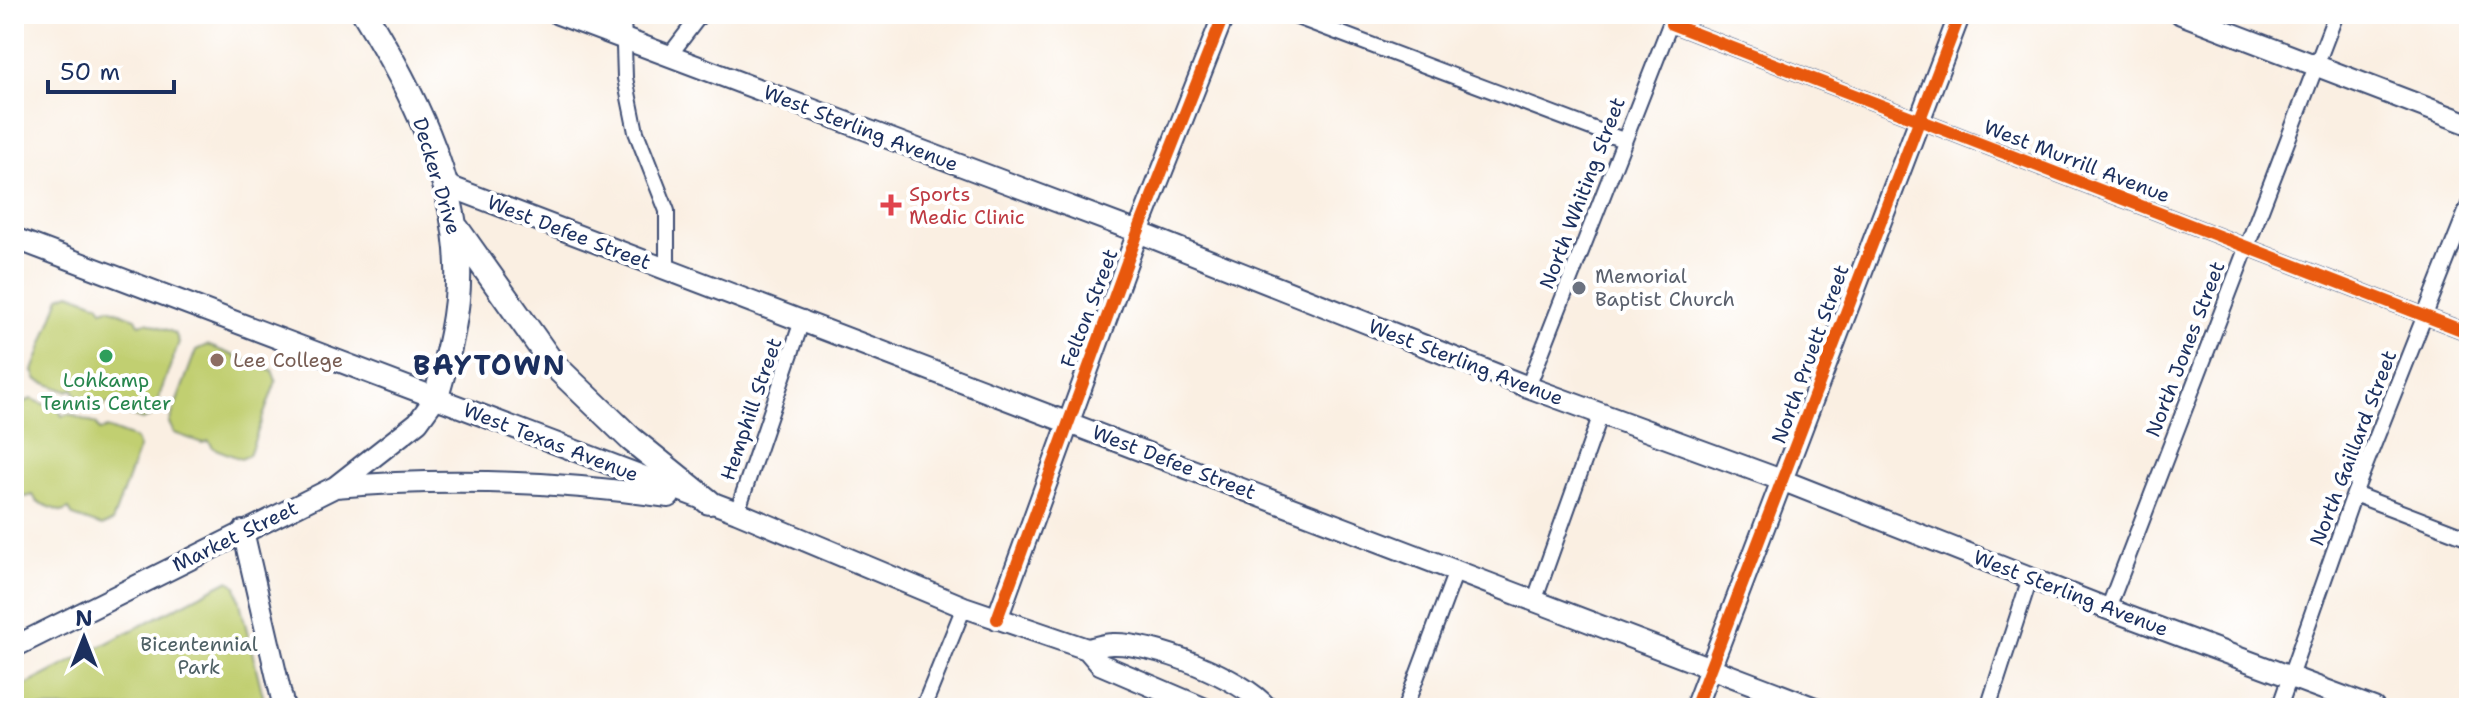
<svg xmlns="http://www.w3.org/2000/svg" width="2483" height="722" font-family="'Shantell Sans',sans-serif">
	<rect width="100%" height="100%" fill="#fff"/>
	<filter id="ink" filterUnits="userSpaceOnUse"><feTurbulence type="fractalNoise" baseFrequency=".0125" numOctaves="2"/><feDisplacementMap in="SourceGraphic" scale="16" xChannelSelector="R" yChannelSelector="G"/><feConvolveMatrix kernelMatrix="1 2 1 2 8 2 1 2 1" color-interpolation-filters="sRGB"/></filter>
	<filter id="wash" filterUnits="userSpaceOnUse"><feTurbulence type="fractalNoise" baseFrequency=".006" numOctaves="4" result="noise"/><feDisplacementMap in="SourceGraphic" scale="32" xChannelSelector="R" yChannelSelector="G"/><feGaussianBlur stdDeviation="1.8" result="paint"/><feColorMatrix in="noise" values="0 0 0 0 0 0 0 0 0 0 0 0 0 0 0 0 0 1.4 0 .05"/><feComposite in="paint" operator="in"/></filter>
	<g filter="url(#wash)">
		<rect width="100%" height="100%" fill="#faefe2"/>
		<!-- green -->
		<path fill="#c1cf71" stroke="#6e7f68" stroke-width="2" d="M 70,293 L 99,304 L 102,310 L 109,308 L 136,318 L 139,324 L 147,322 L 175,333 L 179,342 L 152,416 L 142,420 L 112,409 L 109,403 L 102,405 L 76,396 L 73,389 L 66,391 L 37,380 L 33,371 L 60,297 Z
			M 207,345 L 235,356 L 238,363 L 245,360 L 272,370 L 276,381 L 249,455 L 241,459 L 213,448 L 209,441 L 202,443 L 174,433 L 169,423 L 196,350 Z
			M 31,399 L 59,410 L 62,416 L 69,414 L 96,424 L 100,431 L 107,428 L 136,439 L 139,448 L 112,522 L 102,526 L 73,516 L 69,509 L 62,512 L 37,502 L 33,495 L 26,497 L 14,493 L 14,420 L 20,404 Z
			M 229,580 L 236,586 L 266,708 L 14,708 L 14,691 Z"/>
	</g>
	<g filter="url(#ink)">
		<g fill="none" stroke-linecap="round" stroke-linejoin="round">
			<!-- street casing -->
			<g stroke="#3c4c72" stroke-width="18">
				<path id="street" d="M 623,14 L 625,78 L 636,132 L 667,211 L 667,270
					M 1289,14 L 1623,140
					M 1671,24 L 2469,333
					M 669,56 L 701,14
					M 1528,387 L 1674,14
					M 2354,494 L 2469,538
					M 737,512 L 803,318
					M 1535,599 L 1601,414
					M 2108,609 L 2336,14
					M 923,708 L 964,607
					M 1405,708 L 1456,571
					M 1988,708 L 2030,578
					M 2279,708 L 2354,494 L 2469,204"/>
			</g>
			<!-- secondary casing -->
			<g stroke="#3c4c72" stroke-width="24">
				<path id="secondary" d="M 558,14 L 1138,232 L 1528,387 L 1784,481 L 2108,609 L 2374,708
					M 2181,14 L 2469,124
					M 443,184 L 1815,708
					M 14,238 L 737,512 L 964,607 L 1087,649 L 1100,664 L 1203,708
					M 335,487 C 448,477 557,481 669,497
					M 243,531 L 284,708
					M 997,619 L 1138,232 L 1224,14
					M 14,647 L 335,487 L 418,422 L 436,397
					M 1087,649 C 1095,648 1104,644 1112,644 C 1151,642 1243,678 1267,708
					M 1695,708 L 1960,14"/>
			</g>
			<!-- primary casing -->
			<g stroke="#3c4c72" stroke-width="28">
				<path id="primary" d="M 365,14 C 411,89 455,175 458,265 C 460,309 448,356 436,397
					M 457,229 L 552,363 L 631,439 L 709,502"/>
			</g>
			<!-- street -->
			<use href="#street" stroke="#fff" stroke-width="14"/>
			<!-- secondary -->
			<use href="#secondary" stroke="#fff" stroke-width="20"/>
			<!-- primary -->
			<use href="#primary" stroke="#fff" stroke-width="24"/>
			<!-- cycleway casing -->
			<g stroke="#fff" stroke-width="17">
				<path id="cycleway" d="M 1671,24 L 2469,333
					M 997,619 L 1138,232 L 1224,14
					M 1695,708 L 1960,14"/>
			</g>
			<!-- cycleway -->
			<use href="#cycleway" stroke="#e8590c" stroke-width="12"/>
		</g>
	</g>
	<!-- markers -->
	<path fill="#e0444e" stroke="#fff" stroke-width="3" d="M887 193h8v8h8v8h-8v8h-8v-8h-8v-8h8z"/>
	<circle fill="#6b7280" stroke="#fff" stroke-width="3" cx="1579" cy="288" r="8"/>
	<circle fill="#2e9e5b" stroke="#fff" stroke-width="3" cx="106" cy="356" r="8"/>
	<circle fill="#8d6e63" stroke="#fff" stroke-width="3" cx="217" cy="360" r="8"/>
	<g text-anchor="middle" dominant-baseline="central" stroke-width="8" stroke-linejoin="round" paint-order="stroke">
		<!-- street labels -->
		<g font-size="20" fill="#1b2f5e" stroke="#fff">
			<text transform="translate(861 128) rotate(21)">West Sterling Avenue</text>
			<text transform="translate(2077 161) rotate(21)">West Murrill Avenue</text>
			<text transform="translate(437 176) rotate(73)">Decker Drive</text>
			<text transform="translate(1582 193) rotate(-69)">North Whiting Street</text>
			<text transform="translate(569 232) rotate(21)">West Defee Street</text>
			<text transform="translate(1089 308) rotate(-69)">Felton Street</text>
			<text transform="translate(2185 349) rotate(-69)">North Jones Street</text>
			<text transform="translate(1810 354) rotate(-70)">North Pruett Street</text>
			<text transform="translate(1466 362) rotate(21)">West Sterling Avenue</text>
			<text transform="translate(751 409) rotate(-71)">Hemphill Street</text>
			<text transform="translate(551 442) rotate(21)">West Texas Avenue</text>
			<text transform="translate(2353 448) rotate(-69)">North Gaillard Street</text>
			<text transform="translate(1174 462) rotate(21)">West Defee Street</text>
			<text transform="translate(235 536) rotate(-26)">Market Street</text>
			<text transform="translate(2071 593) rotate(21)">West Sterling Avenue</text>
		</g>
		<!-- health labels -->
		<g font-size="20" fill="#be3a42" stroke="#fff" text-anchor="start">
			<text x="909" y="194">Sports<tspan x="909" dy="23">Medic Clinic</tspan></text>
		</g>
		<!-- worship labels -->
		<g font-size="20" fill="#5b616d" stroke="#fff" text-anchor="start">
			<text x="1595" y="276">Memorial<tspan x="1595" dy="23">Baptist Church</tspan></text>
		</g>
		<!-- education labels -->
		<g font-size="20" fill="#785e54" stroke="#fff" text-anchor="start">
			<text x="233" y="360">Lee College</text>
		</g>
		<!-- leisure labels -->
		<g font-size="20" fill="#27864d" stroke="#fff">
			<text x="106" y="380">Lohkamp<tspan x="106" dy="23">Tennis Center</tspan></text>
		</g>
		<!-- park labels -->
		<g font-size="20" fill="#4d5f64" stroke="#fff">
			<text x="199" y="644">Bicentennial<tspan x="199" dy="23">Park</tspan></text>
		</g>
		<!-- district labels -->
		<g font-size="28" font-weight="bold" letter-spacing="2" fill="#1b2f5e" stroke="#fff">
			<text x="490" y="365">BAYTOWN</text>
		</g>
	</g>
	<!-- margin -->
	<rect width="2483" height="722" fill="none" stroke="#fff" stroke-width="48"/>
	<!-- north arrow -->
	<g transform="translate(84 638)" stroke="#ffffff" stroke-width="6" paint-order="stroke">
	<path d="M0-6L14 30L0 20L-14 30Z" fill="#1b2f5e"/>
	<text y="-12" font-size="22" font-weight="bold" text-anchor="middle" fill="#1b2f5e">N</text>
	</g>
	<!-- scale -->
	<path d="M48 80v12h126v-12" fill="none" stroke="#1b2f5e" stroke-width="4"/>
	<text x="60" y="80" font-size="24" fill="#1b2f5e" stroke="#ffffff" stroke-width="6" paint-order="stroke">50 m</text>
</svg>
